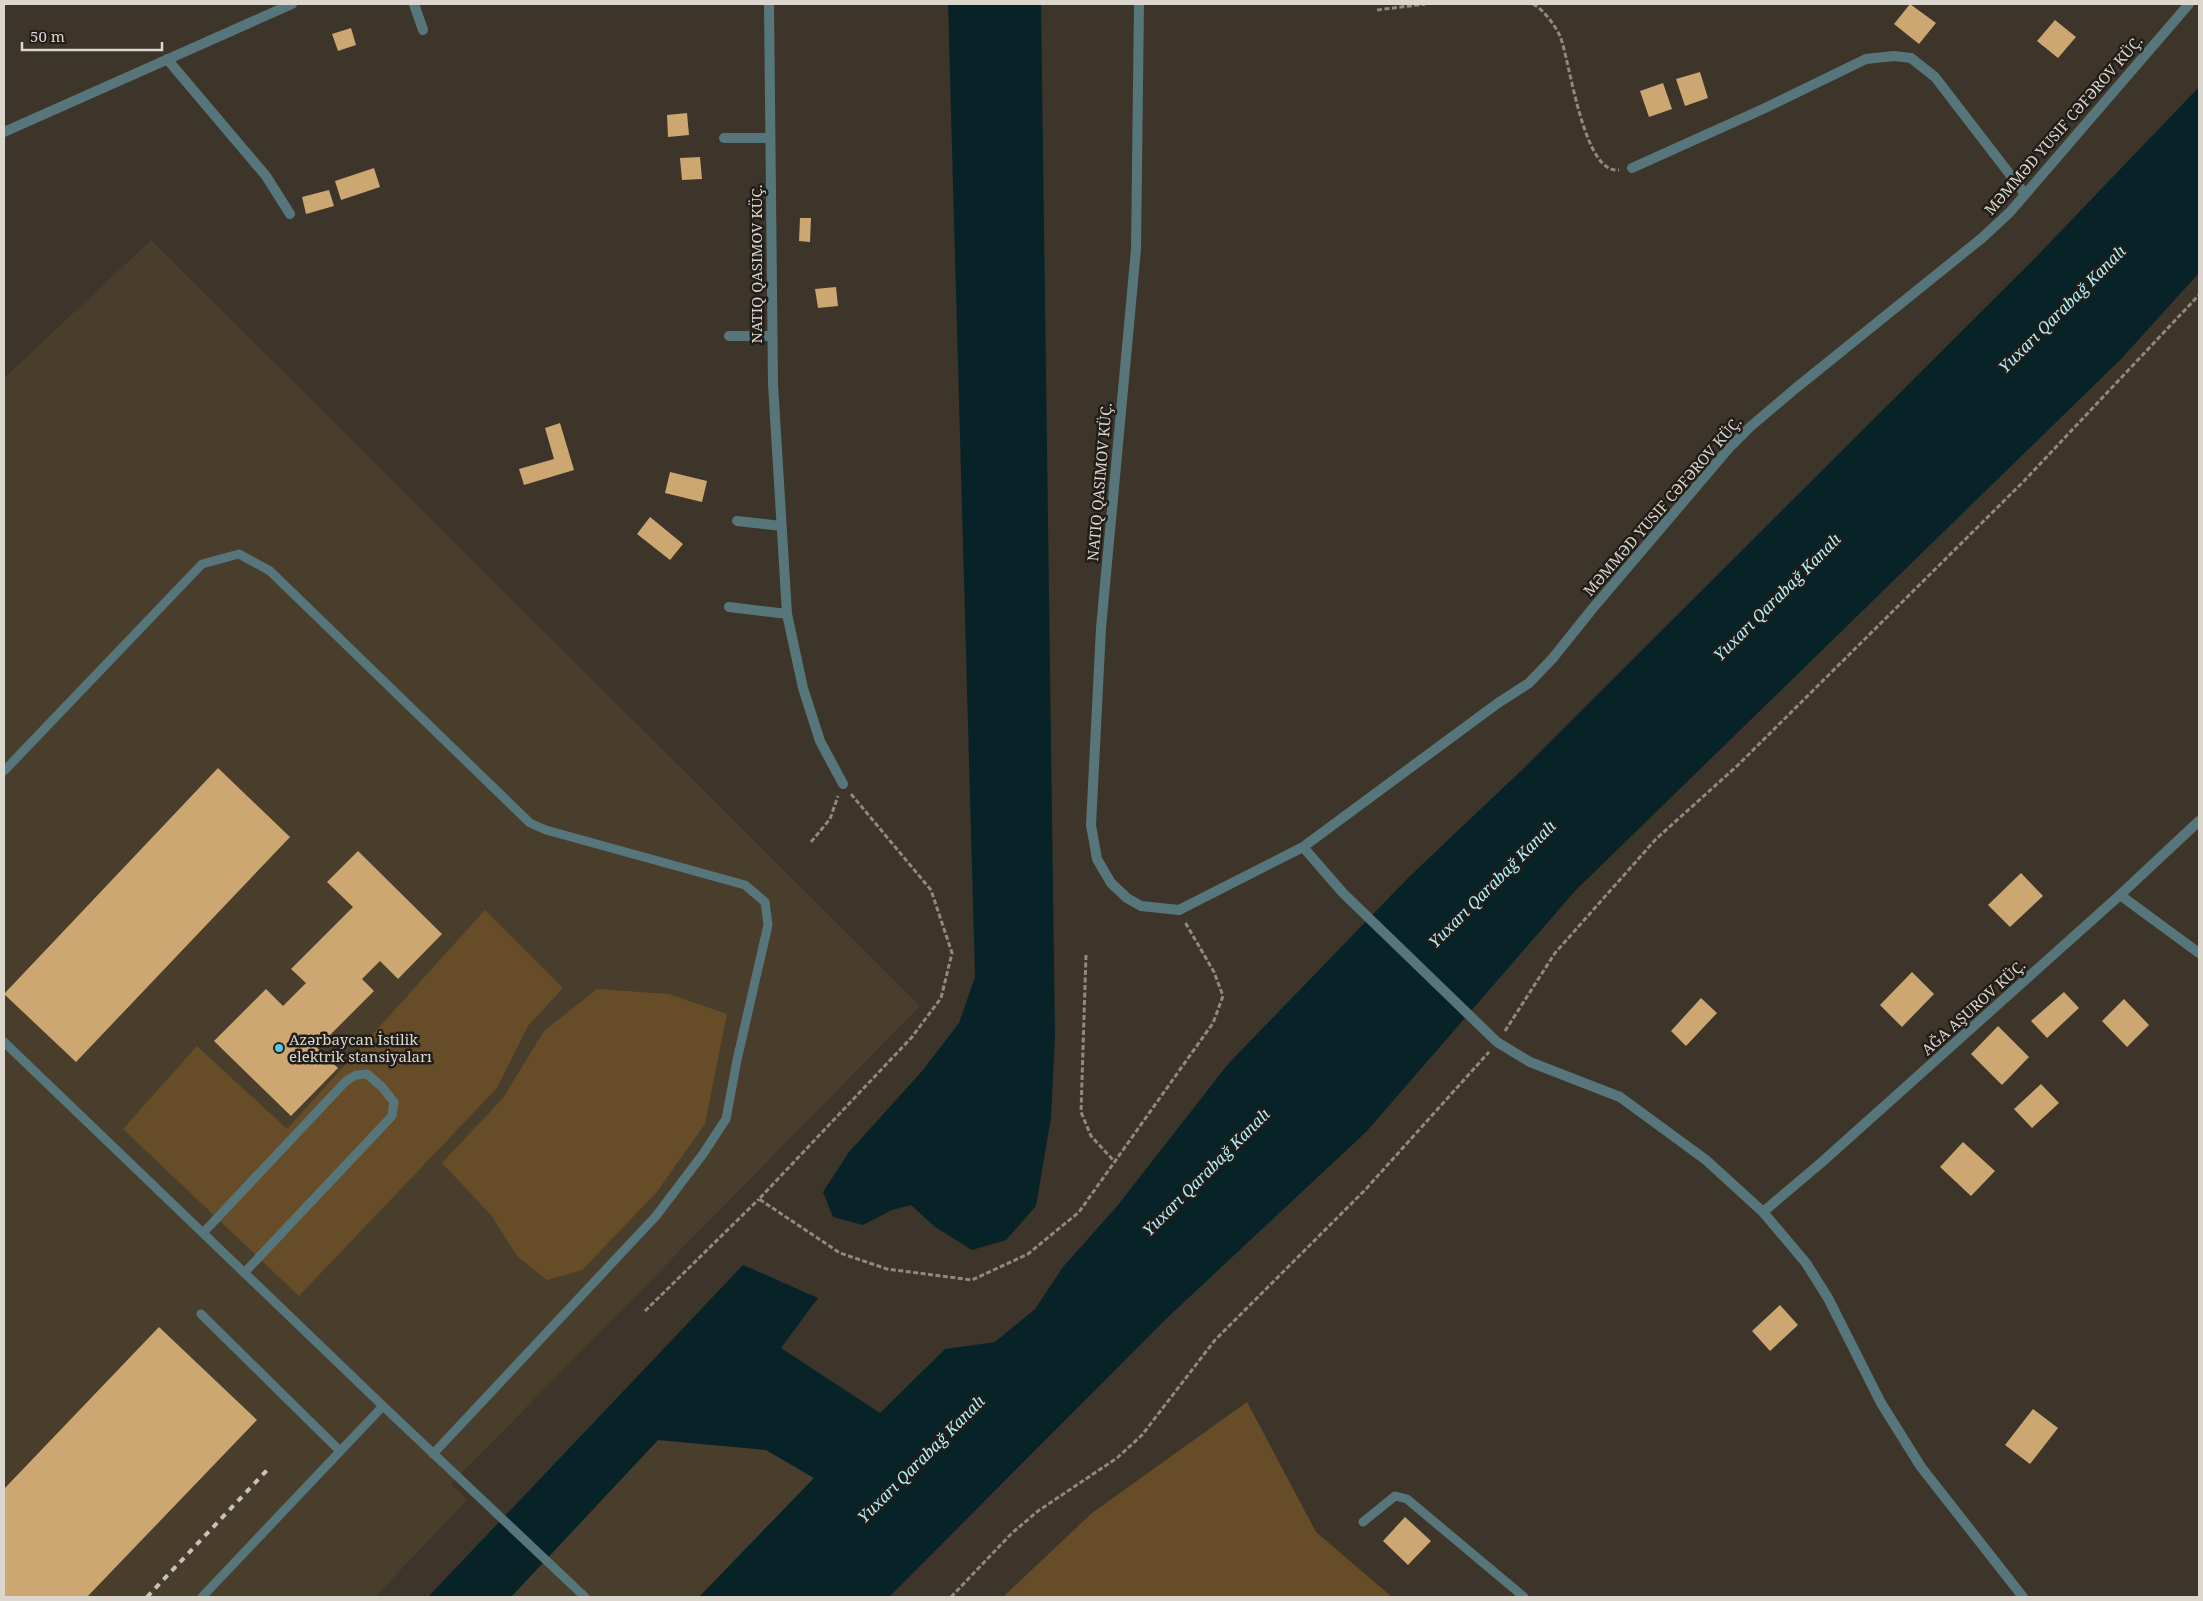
<svg xmlns="http://www.w3.org/2000/svg" width="2203" height="1601" font-family="'Noto Serif',serif">
	<rect width="100%" height="100%" fill="#3d3529"/>
	<!-- built -->
	<path fill="#493d2c" d="M 151,240 L 920,1006 L 451,1484 L 467,1500 L 375,1597 L 4,1597 L 4,378 Z
		M 658,1440 L 766,1450 L 814,1478 L 699,1597 L 511,1597 Z"/>
	<!-- green -->
	<path fill="#664d28" d="M 485,910 L 563,988 L 528,1026 L 497,1088 L 299,1296 L 123,1129 L 197,1046 L 287,1129 Z
		M 597,989 L 669,994 L 727,1014 L 705,1124 L 656,1193 L 582,1270 L 547,1280 L 517,1256 L 491,1215 L 442,1163 L 503,1098 L 544,1031 Z
		M 1247,1402 L 1316,1532 L 1392,1597 L 1003,1597 L 1092,1513 Z"/>
	<!-- water -->
	<path fill="#082328" d="M 948,4 L 1041,4 L 1055,1037 L 1051,1118 L 1036,1206 L 1006,1240 L 972,1250 L 935,1227 L 911,1205 L 892,1210 L 863,1225 L 833,1217 L 823,1192 L 849,1152 L 923,1070 L 959,1023 L 975,977 Z
		M 2199,87 L 2199,273 L 2122,358 L 1575,891 L 1367,1131 L 1166,1319 L 889,1597 L 699,1597 L 814,1478 L 766,1450 L 658,1440 L 511,1597 L 428,1597 L 743,1265 L 818,1298 L 781,1348 L 880,1413 L 945,1349 L 995,1342 L 1035,1309 L 1063,1267 L 1118,1205 L 1228,1064 L 1409,877 L 1528,764 L 2037,256 Z"/>
	<!-- building -->
	<path fill="#cda771" d="M 1910,4 L 1936,23 L 1919,44 L 1894,24 Z
		M 2055,20 L 2076,37 L 2058,58 L 2037,41 Z
		M 351,28 L 356,45 L 338,51 L 332,34 Z
		M 1700,72 L 1708,98 L 1685,106 L 1676,79 Z
		M 1663,83 L 1672,109 L 1649,117 L 1640,91 Z
		M 687,113 L 689,135 L 668,137 L 667,115 Z
		M 700,157 L 702,179 L 682,180 L 680,158 Z
		M 374,168 L 380,187 L 341,200 L 335,181 Z
		M 329,190 L 334,206 L 306,214 L 302,197 Z
		M 800,218 L 811,218 L 810,242 L 799,241 Z
		M 836,287 L 838,306 L 818,308 L 815,289 Z
		M 560,423 L 574,470 L 524,485 L 519,469 L 554,459 L 545,428 Z
		M 670,472 L 707,481 L 702,502 L 665,493 Z
		M 650,517 L 683,544 L 670,560 L 637,534 Z
		M 218,768 L 290,837 L 76,1062 L 4,994 Z
		M 358,851 L 442,934 L 398,979 L 380,961 L 362,979 L 374,991 L 317,1048 L 338,1068 L 291,1116 L 214,1041 L 266,989 L 283,1006 L 306,983 L 291,969 L 353,907 L 327,882 Z
		M 2021,873 L 2043,896 L 2010,927 L 1988,905 Z
		M 1912,972 L 1934,994 L 1902,1027 L 1880,1005 Z
		M 2064,992 L 2079,1008 L 2047,1038 L 2031,1021 Z
		M 1701,998 L 1717,1013 L 1686,1046 L 1671,1031 Z
		M 2124,999 L 2149,1025 L 2127,1047 L 2102,1021 Z
		M 1998,1026 L 2029,1057 L 2002,1085 L 1971,1054 Z
		M 2041,1084 L 2059,1103 L 2032,1128 L 2014,1109 Z
		M 1963,1142 L 1995,1171 L 1971,1196 L 1940,1167 Z
		M 1780,1305 L 1798,1325 L 1770,1351 L 1752,1331 Z
		M 159,1327 L 257,1420 L 87,1597 L 4,1597 L 4,1489 Z
		M 2033,1409 L 2058,1428 L 2030,1464 L 2005,1445 Z
		M 1405,1517 L 1431,1541 L 1408,1565 L 1383,1541 Z"/>
	<g fill="none" stroke-linecap="round" stroke-linejoin="round">
		<!-- path -->
		<path stroke="#8f897f" stroke-width="3" stroke-dasharray="5 2.5" stroke-linecap="butt" d="M 1533,4 C 1544,10 1554,24 1560,36 C 1570,60 1583,175 1619,170
			M 1377,10 L 1425,4
			M 851,794 L 931,890 L 952,953 L 941,998 L 912,1037 L 759,1199 L 840,1253 L 887,1269 L 972,1280 L 1028,1254 L 1079,1212 L 1213,1023 L 1223,996 L 1214,972 L 1185,922
			M 811,842 L 830,819 L 838,796
			M 1086,955 L 1081,1112 L 1091,1136 L 1114,1161
			M 1505,1031 L 1555,953 L 1656,839 L 1737,766 L 2024,481 L 2199,295
			M 645,1311 L 759,1199
			M 951,1597 L 1012,1533 L 1038,1511 L 1117,1458 L 1142,1435 L 1215,1340 L 1365,1190 L 1489,1052"/>
		<!-- service -->
		<path stroke="#56767c" stroke-width="9" d="M 4,771 L 202,564 L 239,554 L 270,571 L 530,823 L 546,830 L 745,885 L 765,902 L 768,925 L 737,1060 L 726,1119 L 703,1154 L 656,1216 L 433,1454
			M 4,1042 L 383,1406 L 585,1597
			M 203,1233 L 346,1081 L 356,1075 L 367,1074 L 382,1087 L 394,1102 L 392,1116 L 244,1273
			M 201,1314 L 340,1451
			M 1363,1522 L 1395,1496 L 1407,1499 L 1524,1597
			M 202,1597 L 383,1406"/>
		<!-- minor -->
		<path stroke="#56767c" stroke-width="10" d="M 414,4 L 423,30
			M 769,4 L 773,384 L 787,614 L 803,688 L 820,741 L 843,784
			M 1139,4 L 1136,249 L 1101,628 L 1091,825 L 1097,859 L 1111,883 L 1127,898 L 1141,906 L 1179,910 L 1303,847 L 1498,703 L 1529,683 L 1552,659 L 1593,608 L 1729,448 L 1750,427 L 1796,388 L 1982,238 L 2010,212 L 2189,4
			M 167,59 L 266,176 L 290,214
			M 4,132 L 292,4
			M 724,138 L 770,138
			M 1632,168 L 1763,109 L 1866,59 L 1894,56 L 1911,58 L 1935,77 L 2025,194
			M 729,336 L 772,336
			M 737,521 L 781,526
			M 729,607 L 787,614
			M 1303,847 L 1343,893 L 1497,1042 L 1530,1062 L 1620,1097 L 1706,1160 L 1763,1212 L 1806,1263 L 1828,1298 L 1881,1403 L 1921,1467 L 2023,1597
			M 2120,895 L 2199,953
			M 1763,1212 L 1822,1162 L 2120,895 L 2199,821"/>
		<!-- rail -->
		<path stroke="#c8c2ba" stroke-width="4" stroke-dasharray="6 6" stroke-linecap="butt" d="M 147,1597 L 270,1467"/>
	</g>
	<!-- markers -->
	<circle fill="#54cade" stroke="#211d18" stroke-width="2" cx="279" cy="1048" r="5"/>
	<g text-anchor="middle" dominant-baseline="central" stroke-width="5" stroke-linejoin="round" paint-order="stroke">
		<!-- street labels -->
		<g font-size="15" fill="#dbd6ce" stroke="#211d18">
			<text transform="translate(2063 125) rotate(-49)">MƏMMƏD YUSIF CƏFƏROV KÜÇ.</text>
			<text transform="translate(756 264) rotate(-90)">NATIQ QASIMOV KÜÇ.</text>
			<text transform="translate(1099 482) rotate(-85)">NATIQ QASIMOV KÜÇ.</text>
			<text transform="translate(1662 506) rotate(-49)">MƏMMƏD YUSIF CƏFƏROV KÜÇ.</text>
			<text transform="translate(1973 1007) rotate(-42)">AĞA AŞUROV KÜÇ.</text>
		</g>
		<!-- poi labels -->
		<g font-size="15" fill="#dbd6ce" stroke="#211d18" text-anchor="start">
			<text x="289" y="1039">Azərbaycan İstilik<tspan x="289" dy="17">elektrik stansiyaları</tspan></text>
		</g>
		<!-- water labels -->
		<g font-size="16" font-style="italic" fill="#aef0fd" stroke="#211d18">
			<text transform="translate(2062 309) rotate(-45)">Yuxarı Qarabağ Kanalı</text>
			<text transform="translate(1777 597) rotate(-45)">Yuxarı Qarabağ Kanalı</text>
			<text transform="translate(1492 884) rotate(-45)">Yuxarı Qarabağ Kanalı</text>
			<text transform="translate(1206 1172) rotate(-45)">Yuxarı Qarabağ Kanalı</text>
			<text transform="translate(921 1459) rotate(-45)">Yuxarı Qarabağ Kanalı</text>
		</g>
	</g>
	<!-- border -->
	<rect width="2203" height="1601" fill="none" stroke="#dbd6ce" stroke-width="10"/>
	<!-- scale -->
	<path d="M22 42v8h140v-8" fill="none" stroke="#dbd6ce" stroke-width="2.5"/>
	<text x="30" y="42" font-size="15" fill="#dbd6ce" stroke="#211d18" stroke-width="4" paint-order="stroke">50 m</text>
</svg>
